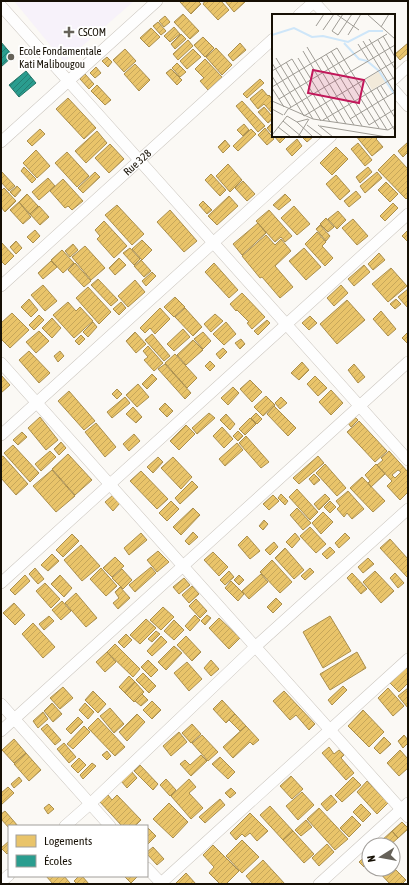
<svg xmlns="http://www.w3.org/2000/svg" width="409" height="885" font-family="'Asap Condensed',sans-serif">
	<defs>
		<pattern id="homes-hatch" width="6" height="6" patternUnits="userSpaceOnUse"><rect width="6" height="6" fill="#e9c46a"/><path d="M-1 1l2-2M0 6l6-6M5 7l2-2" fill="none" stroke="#c7a75a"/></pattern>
		<pattern id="schools-hatch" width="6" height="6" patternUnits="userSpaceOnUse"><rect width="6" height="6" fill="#2a9d8f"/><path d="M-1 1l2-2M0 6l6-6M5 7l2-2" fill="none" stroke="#237f73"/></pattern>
	</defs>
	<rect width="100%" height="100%" fill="#fbf9f5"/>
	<!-- commercial -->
	<path fill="#f7f2fa" d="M 14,1 L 134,1 L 64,62 Z"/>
	<!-- homes -->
	<path fill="url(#homes-hatch)" stroke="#aa8e4c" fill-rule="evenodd" d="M 181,1 L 198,1 L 201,4 L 191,14 L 180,2 Z
		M 205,1 L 221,1 L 229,10 L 218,20 L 203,4 Z
		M 225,1 L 244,1 L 245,2 L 234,12 Z
		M 183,14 L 199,31 L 190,39 L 174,22 Z
		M 165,16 L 170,22 L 164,27 L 159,21 Z
		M 158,22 L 166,31 L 161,35 L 153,26 Z
		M 174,27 L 180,34 L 170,42 L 164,36 Z
		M 151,28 L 160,37 L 149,47 L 140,38 Z
		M 181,34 L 186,39 L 175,49 L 171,44 Z
		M 203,37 L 214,48 L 205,57 L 194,45 Z
		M 188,40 L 193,46 L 178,60 L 173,54 Z
		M 240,43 L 246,50 L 233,61 L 228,55 Z
		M 408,43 L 408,53 L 400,60 L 395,54 Z
		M 216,48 L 232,65 L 222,75 L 206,57 Z
		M 125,49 L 136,61 L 124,72 L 113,60 Z
		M 193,49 L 201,57 L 187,69 L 180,61 Z
		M 107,57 L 112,62 L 108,67 L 102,61 Z
		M 205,59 L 222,77 L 208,90 L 200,81 L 204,78 L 195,69 Z
		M 177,63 L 186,72 L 180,77 L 172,68 Z
		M 135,64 L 150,80 L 139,91 L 124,74 Z
		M 96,67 L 101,73 L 95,78 L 90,73 Z
		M 171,69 L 182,80 L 177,85 L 166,73 Z
		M 85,74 L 94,84 L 89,89 L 80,79 Z
		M 260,79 L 264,83 L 247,98 L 243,94 Z
		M 97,85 L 111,100 L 105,105 L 91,91 Z
		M 262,89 L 268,96 L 269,95 L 273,100 L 273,112 L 272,113 L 264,104 L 258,109 L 250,99 Z
		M 68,98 L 96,128 L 84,139 L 56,109 Z
		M 242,101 L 265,126 L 258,132 L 236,106 Z
		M 264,107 L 273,117 L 273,119 L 268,123 L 258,112 Z
		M 273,122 L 273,135 L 267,128 Z
		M 244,124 L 249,130 L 243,136 L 237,130 Z
		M 265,128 L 274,139 L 267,145 L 258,135 Z
		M 40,129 L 45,134 L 32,146 L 27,141 Z
		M 251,129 L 256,134 L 238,151 L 233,146 Z
		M 97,131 L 107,143 L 86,163 L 75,151 Z
		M 274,136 L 287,136 L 280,143 Z
		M 301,136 L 314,136 L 307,142 Z
		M 356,136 L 379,136 L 376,139 L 383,147 L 372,156 Z
		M 297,139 L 302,146 L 292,156 L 286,149 Z
		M 225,140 L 230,146 L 223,153 L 218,147 Z
		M 408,142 L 408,152 L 403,157 L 398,151 Z
		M 358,143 L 372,160 L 365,166 L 351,149 Z
		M 110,144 L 124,159 L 109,173 L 95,158 Z
		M 336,147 L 348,159 L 332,175 L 320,163 Z
		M 36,150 L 50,166 L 37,178 L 23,163 Z
		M 67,152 L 89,176 L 77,187 L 55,163 Z
		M 394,154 L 408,169 L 408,197 L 406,199 L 378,170 Z
		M 228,164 L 242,180 L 230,192 L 216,176 Z
		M 24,167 L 36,179 L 32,183 L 21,171 Z
		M 368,167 L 372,172 L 360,183 L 356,177 Z
		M 1,171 L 15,186 L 9,191 L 1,182 Z
		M 95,172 L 100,177 L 83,193 L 78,188 Z
		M 377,172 L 382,178 L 365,193 L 360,186 Z
		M 211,174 L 226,190 L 220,196 L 205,180 Z
		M 336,175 L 350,191 L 340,200 L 326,184 Z
		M 48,178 L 55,186 L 39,200 L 32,192 Z
		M 63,179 L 83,201 L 72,210 L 68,206 L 65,208 L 50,191 Z
		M 243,181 L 255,194 L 247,201 L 235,188 Z
		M 386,182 L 398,194 L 390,202 L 378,190 Z
		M 17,186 L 21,190 L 15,197 L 10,192 Z
		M 4,188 L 16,201 L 5,212 L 1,207 L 1,191 Z
		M 356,191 L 361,197 L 349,207 L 344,201 Z
		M 27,194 L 38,206 L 30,214 L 19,202 Z
		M 285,194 L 291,200 L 279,210 L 273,205 Z
		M 229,196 L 238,206 L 217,225 L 208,216 Z
		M 203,201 L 212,210 L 207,214 L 199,205 Z
		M 19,202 L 31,217 L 23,224 L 10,210 Z
		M 393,203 L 398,208 L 385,221 L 380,216 Z
		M 117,205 L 144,234 L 132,245 L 105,215 Z
		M 39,206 L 49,217 L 40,225 L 30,214 Z
		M 294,206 L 310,224 L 297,235 L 281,218 Z
		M 170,210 L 197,241 L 184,252 L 157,222 Z
		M 269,210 L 292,236 L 285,242 L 281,237 L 275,242 L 256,221 Z
		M 338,211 L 346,220 L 337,229 L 328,219 Z
		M 326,218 L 334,227 L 328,232 L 320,224 Z
		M 353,219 L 368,236 L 357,245 L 342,228 Z
		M 104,221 L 127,246 L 114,258 L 97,239 L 100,236 L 95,230 Z
		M 258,223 L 266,233 L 242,255 L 233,244 Z
		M 320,225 L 330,236 L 326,241 L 316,229 Z
		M 35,230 L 40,236 L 33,243 L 27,237 Z
		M 408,230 L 408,242 L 402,236 Z
		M 317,232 L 326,242 L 322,246 L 333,258 L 325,266 L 305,244 Z
		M 266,235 L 275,245 L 281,239 L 291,251 L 275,266 L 293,287 L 280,298 L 262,277 L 260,278 L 242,256 Z
		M 142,240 L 152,250 L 142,260 L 132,249 Z
		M 16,241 L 22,248 L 16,254 L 10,247 Z
		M 1,242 L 14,256 L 5,265 L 1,261 Z
		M 73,244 L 78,250 L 70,257 L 65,251 Z
		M 85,246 L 105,268 L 91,280 L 72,257 Z
		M 130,248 L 140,259 L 134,265 L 123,253 Z
		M 304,248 L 321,267 L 306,280 L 289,261 Z
		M 62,250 L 74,263 L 63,273 L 51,260 Z
		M 379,253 L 385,260 L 373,270 L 368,264 Z
		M 119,258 L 126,265 L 115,275 L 109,268 Z
		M 141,260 L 151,271 L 144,277 L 134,266 Z
		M 51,261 L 57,267 L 43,279 L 38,273 Z
		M 75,263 L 91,281 L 84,287 L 68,270 Z
		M 214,263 L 238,290 L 229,298 L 205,272 Z
		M 364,265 L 370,272 L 354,286 L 348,279 Z
		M 391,268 L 407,286 L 388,302 L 372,284 Z
		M 152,272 L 156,276 L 146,286 L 142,281 Z
		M 98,279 L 118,300 L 111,306 L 91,285 Z
		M 135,280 L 145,292 L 128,307 L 118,296 Z
		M 43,285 L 57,301 L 45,311 L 31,295 Z
		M 341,285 L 348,293 L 334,306 L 327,298 Z
		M 88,287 L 111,312 L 99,324 L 76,298 Z
		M 408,289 L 408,308 L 398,297 Z
		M 242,293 L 265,317 L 252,329 L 247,323 L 249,322 L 237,310 L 236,311 L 230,304 Z
		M 175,297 L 185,307 L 174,317 L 164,307 Z
		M 29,299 L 38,310 L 31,317 L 21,307 Z
		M 396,299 L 401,304 L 395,309 L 390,304 Z
		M 347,300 L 365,320 L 337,344 L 320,324 Z
		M 68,302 L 76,311 L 80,307 L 93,321 L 74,338 L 53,315 Z
		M 121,302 L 126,308 L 119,315 L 113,309 Z
		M 160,308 L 170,319 L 155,334 L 150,328 L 145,333 L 140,328 Z
		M 185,308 L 202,327 L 193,336 L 175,317 Z
		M 381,311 L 396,329 L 388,336 L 373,319 Z
		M 12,313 L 29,330 L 10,348 L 1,339 L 1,323 Z
		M 215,314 L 223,321 L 211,332 L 204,324 Z
		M 39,315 L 44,320 L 34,330 L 29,325 Z
		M 310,316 L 317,323 L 309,330 L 302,323 Z
		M 52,318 L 61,328 L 52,338 L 42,328 Z
		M 267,320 L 270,323 L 258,335 L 254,331 Z
		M 93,322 L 97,327 L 88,337 L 83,332 Z
		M 226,322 L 236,334 L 224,345 L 213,334 Z
		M 183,329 L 190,337 L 174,351 L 167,344 Z
		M 39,331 L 49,341 L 36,353 L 26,342 Z
		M 135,332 L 146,344 L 136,353 L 126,341 Z
		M 203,332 L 211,341 L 203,349 L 194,339 Z
		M 408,332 L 408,342 L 407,343 L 402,338 Z
		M 152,334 L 170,356 L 164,361 L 145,340 Z
		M 81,335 L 85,339 L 79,345 L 75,341 Z
		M 241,339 L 245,344 L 240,349 L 235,343 Z
		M 193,340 L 203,350 L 186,365 L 177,355 Z
		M 148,346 L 163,363 L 154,371 L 144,360 L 148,357 L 143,351 Z
		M 223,348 L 227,352 L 220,359 L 216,354 Z
		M 29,351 L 50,373 L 39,383 L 19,360 Z
		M 60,351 L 64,356 L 58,362 L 54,356 Z
		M 175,354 L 197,378 L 187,388 L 165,363 Z
		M 210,361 L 215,366 L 210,371 L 205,366 Z
		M 302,362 L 309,370 L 299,380 L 291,373 Z
		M 165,364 L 191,393 L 185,399 L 158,369 Z
		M 354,364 L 365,377 L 358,383 L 348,370 Z
		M 152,374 L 157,379 L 147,389 L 142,384 Z
		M 1,375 L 10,385 L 1,393 Z
		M 315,376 L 327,388 L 318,396 L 307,384 Z
		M 250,380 L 262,392 L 252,402 L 240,389 Z
		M 138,384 L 149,397 L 137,407 L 126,395 Z
		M 233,387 L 239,393 L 228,405 L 221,398 Z
		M 117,389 L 122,394 L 117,399 L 112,394 Z
		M 331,390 L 343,403 L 331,415 L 319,402 Z
		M 69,391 L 95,421 L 84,430 L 58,401 Z
		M 266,396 L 275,405 L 263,416 L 254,407 Z
		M 125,397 L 130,403 L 112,418 L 107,412 Z
		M 281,397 L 287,403 L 280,409 L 275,403 Z
		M 165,403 L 173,411 L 167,417 L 159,409 Z
		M 274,406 L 296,428 L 288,436 L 267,414 Z
		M 133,407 L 142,417 L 136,423 L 126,414 Z
		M 209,413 L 215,418 L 197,434 L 192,428 Z
		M 256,413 L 262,419 L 257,424 L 251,418 Z
		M 226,414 L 235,424 L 230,430 L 220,420 Z
		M 40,417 L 58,440 L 46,450 L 28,428 Z
		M 355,417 L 358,420 L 351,427 L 348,423 Z
		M 250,418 L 256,424 L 245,435 L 239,429 Z
		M 359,421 L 387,451 L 375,462 L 347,432 Z
		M 96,423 L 116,447 L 105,457 L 85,432 Z
		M 186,425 L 195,434 L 179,450 L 170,441 Z
		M 222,427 L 233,439 L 224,448 L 213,436 Z
		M 238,431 L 243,436 L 238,441 L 233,436 Z
		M 22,432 L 27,437 L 18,445 L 13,440 Z
		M 134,434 L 140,441 L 129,451 L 123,444 Z
		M 246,436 L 269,462 L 261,468 L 239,443 Z
		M 61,442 L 66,448 L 59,455 L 54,449 Z
		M 237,443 L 243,450 L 225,466 L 219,459 Z
		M 13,445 L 39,473 L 30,482 L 4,453 Z
		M 50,451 L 56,457 L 41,471 L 35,464 Z
		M 389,451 L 408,472 L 408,492 L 400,500 L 387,486 L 392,481 L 377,465 L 383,460 L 381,458 ZM 398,470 L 401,472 L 395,478 L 392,475 Z
		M 68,454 L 92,480 L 75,495 L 52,469 Z
		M 3,456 L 28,484 L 16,495 L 1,478 L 1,457 Z
		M 318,456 L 324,463 L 299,484 L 293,478 Z
		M 158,457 L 163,462 L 153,473 L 147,467 Z
		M 173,457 L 192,477 L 181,489 L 161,468 Z
		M 325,464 L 346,488 L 337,496 L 316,473 Z
		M 376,464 L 385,474 L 371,487 L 368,483 L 370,481 L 365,475 Z
		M 52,470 L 75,496 L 56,512 L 33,486 Z
		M 141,471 L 168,499 L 157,509 L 130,481 Z
		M 314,474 L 320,480 L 314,485 L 309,479 Z
		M 362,477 L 385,501 L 373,512 L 350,488 Z
		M 192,481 L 198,487 L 180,504 L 175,498 Z
		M 297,489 L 318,512 L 310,520 L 289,497 Z
		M 348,491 L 364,509 L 352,519 L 347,513 L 344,517 L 337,509 L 340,506 L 336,501 Z
		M 281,494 L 288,501 L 285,505 L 278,498 Z
		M 325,494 L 330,499 L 319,510 L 314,504 Z
		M 113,495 L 120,503 L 113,511 L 105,502 Z
		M 273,495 L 279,501 L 269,510 L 263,504 Z
		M 171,501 L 179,509 L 167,521 L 159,513 Z
		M 330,501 L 336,507 L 330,513 L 324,507 Z
		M 193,508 L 200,515 L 181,535 L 173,527 Z
		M 297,508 L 311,523 L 303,530 L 290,515 Z
		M 323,512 L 333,522 L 321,534 L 312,523 Z
		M 264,520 L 268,524 L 263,530 L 259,526 Z
		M 310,527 L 326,544 L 316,553 L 300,536 Z
		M 193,532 L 198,537 L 189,545 L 185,541 Z
		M 141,533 L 147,540 L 129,555 L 124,548 Z
		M 295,533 L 300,539 L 292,548 L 286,542 Z
		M 345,533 L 350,538 L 339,548 L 335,543 Z
		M 72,534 L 79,541 L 63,557 L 56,550 Z
		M 247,536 L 260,551 L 250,559 L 238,545 Z
		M 390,539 L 408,559 L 408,576 L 407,577 L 380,548 Z
		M 274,542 L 278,547 L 270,555 L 265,550 Z
		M 81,545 L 100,566 L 82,581 L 64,560 Z
		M 330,547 L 335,552 L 327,559 L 322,554 Z
		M 285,548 L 304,570 L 294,579 L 275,558 Z
		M 158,551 L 169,562 L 157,572 L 147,560 Z
		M 213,552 L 228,567 L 219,576 L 204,560 Z
		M 52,554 L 59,561 L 48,571 L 41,565 Z
		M 115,557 L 124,566 L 112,577 L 103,568 Z
		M 368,558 L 374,564 L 363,573 L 358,567 Z
		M 272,560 L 292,582 L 280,593 L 260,572 Z
		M 151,567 L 156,573 L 135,592 L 129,585 Z
		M 35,568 L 44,579 L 38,584 L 29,574 Z
		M 101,568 L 117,586 L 106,596 L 90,579 Z
		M 310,568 L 314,572 L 305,580 L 301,576 Z
		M 122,569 L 132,580 L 123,589 L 112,578 Z
		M 229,571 L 234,577 L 225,585 L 220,580 Z
		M 375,571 L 394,591 L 381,603 L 363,582 Z
		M 352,573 L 367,589 L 361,594 L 347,578 Z
		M 395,573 L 404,583 L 398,588 L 390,578 Z
		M 261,574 L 268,582 L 249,599 L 242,591 Z
		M 25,575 L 30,581 L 15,595 L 10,590 Z
		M 60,575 L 72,588 L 64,597 L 51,584 Z
		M 239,575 L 244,580 L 239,585 L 234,580 Z
		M 184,578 L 190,585 L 179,594 L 173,587 Z
		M 231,581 L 244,594 L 238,601 L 225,588 Z
		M 45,583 L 60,599 L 51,608 L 36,591 Z
		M 192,586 L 199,594 L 189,603 L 182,595 Z
		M 120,587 L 130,598 L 118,609 L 113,603 L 119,598 L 115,592 Z
		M 76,593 L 97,618 L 86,627 L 65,603 Z
		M 276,598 L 282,604 L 273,613 L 267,607 Z
		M 196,599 L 207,611 L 200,618 L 189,606 Z
		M 62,601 L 71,611 L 61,620 L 52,610 Z
		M 14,603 L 25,615 L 15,625 L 3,613 Z
		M 163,607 L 174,617 L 161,630 L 150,620 Z
		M 195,615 L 200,620 L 190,631 L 185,626 Z
		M 207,615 L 211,618 L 205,625 L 201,621 Z
		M 49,616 L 54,621 L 44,630 L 39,624 Z
		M 330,616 L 351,651 L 323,668 L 303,632 Z
		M 219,618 L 240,638 L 229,649 L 209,628 Z
		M 146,619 L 156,628 L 140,644 L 130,635 Z
		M 174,620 L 184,630 L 174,640 L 164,631 Z
		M 33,623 L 55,647 L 43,658 L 22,634 Z
		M 156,631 L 160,634 L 152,642 L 148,639 Z
		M 126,634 L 132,640 L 124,648 L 118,642 Z
		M 161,636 L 167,642 L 152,656 L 147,651 Z
		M 186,636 L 201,652 L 192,661 L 177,645 Z
		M 115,644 L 140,669 L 133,677 L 107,652 Z
		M 174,646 L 182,653 L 166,670 L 158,662 Z
		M 107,652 L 116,662 L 105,672 L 96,662 Z
		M 357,652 L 366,668 L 330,690 L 320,674 Z
		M 148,660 L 158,670 L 151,677 L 141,667 Z
		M 211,660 L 219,669 L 211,676 L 204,668 Z
		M 187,662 L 202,679 L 189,691 L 174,673 Z
		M 405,667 L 408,670 L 408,683 L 399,692 L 389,682 Z
		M 143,673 L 156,686 L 149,693 L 136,680 Z
		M 129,676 L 135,682 L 125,693 L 119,687 Z
		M 135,682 L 144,692 L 134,702 L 125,693 Z
		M 343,686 L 347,690 L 332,705 L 328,700 Z
		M 63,687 L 73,698 L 60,709 L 50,698 Z
		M 388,688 L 404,706 L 393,716 L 378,698 Z
		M 408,688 L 408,708 L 398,696 Z
		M 93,691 L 106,704 L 98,713 L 85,700 Z
		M 284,691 L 315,724 L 309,730 L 296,715 L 290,720 L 273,701 Z
		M 142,694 L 148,700 L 141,706 L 135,701 Z
		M 222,700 L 235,714 L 226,723 L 213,709 Z
		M 152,701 L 161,710 L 152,719 L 143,710 Z
		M 52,703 L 62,714 L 53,722 L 44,711 Z
		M 85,703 L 94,712 L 88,719 L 79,710 Z
		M 110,708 L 124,724 L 114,733 L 100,716 Z
		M 363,710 L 384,732 L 369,747 L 348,726 Z
		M 43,712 L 48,719 L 38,728 L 33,721 Z
		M 137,714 L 145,722 L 127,741 L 119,732 Z
		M 235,714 L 246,726 L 240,731 L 229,720 Z
		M 78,717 L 83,722 L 71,734 L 66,729 Z
		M 98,718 L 125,747 L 115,756 L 88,728 Z
		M 47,724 L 61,740 L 55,745 L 41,729 Z
		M 192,724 L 201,734 L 191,743 L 182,733 Z
		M 84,726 L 90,732 L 73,749 L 67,744 Z
		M 246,726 L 259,740 L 253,745 L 250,742 L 233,758 L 223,747 Z
		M 179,732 L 187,742 L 171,756 L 163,746 Z
		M 202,735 L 218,752 L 208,761 L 192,743 Z
		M 404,735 L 408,740 L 408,743 L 403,748 L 398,741 Z
		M 384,737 L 391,744 L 380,754 L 374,748 Z
		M 14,739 L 26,753 L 14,763 L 2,750 Z
		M 64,743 L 76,757 L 69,763 L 57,749 Z
		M 329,747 L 334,754 L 339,750 L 344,755 L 341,758 L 354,773 L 346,780 L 322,753 Z
		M 400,750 L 408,759 L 408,768 L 399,776 L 387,763 Z
		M 107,751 L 111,756 L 107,760 L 102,755 Z
		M 26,753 L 41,770 L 29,781 L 14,764 Z
		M 201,755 L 207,761 L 191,776 L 180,764 L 185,760 L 190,765 Z
		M 220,757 L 235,772 L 228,779 L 212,764 Z
		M 79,758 L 86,765 L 78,773 L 71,766 Z
		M 92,763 L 96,766 L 83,779 L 80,775 Z
		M 140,765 L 158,784 L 153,790 L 134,771 Z
		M 131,771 L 137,778 L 127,788 L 121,781 Z
		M 291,776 L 303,789 L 292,799 L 280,786 Z
		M 19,777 L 22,781 L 14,788 L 11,784 Z
		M 353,777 L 361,785 L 342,802 L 335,795 Z
		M 166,779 L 176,790 L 170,796 L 160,785 Z
		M 189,779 L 196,787 L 189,793 L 203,808 L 191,819 L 171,796 Z
		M 367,781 L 388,803 L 377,814 L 357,792 Z
		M 8,787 L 14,793 L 1,805 L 1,793 Z
		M 231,788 L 236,793 L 230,798 L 225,793 Z
		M 302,792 L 314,805 L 298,820 L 286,806 Z
		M 108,795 L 112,800 L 117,795 L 141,820 L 135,826 L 122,826 L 100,802 Z
		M 331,795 L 337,802 L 327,811 L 321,804 Z
		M 220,799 L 225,805 L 205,823 L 199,817 Z
		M 169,803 L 188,822 L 173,838 L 153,819 Z
		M 49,804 L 54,809 L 48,814 L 44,808 Z
		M 361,804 L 371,814 L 363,822 L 353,812 Z
		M 270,806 L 293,831 L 283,840 L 260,815 Z
		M 319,808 L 348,839 L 335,850 L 307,819 Z
		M 5,811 L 18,826 L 9,826 L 9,828 L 1,819 L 1,814 Z
		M 250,813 L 268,831 L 257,841 L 250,833 L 245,837 L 242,834 L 236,840 L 230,833 Z
		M 352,816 L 361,825 L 349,837 L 340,828 Z
		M 306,820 L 312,827 L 301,836 L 295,830 Z
		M 402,822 L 408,828 L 408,829 L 398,838 L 392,831 Z
		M 147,827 L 156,836 L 147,845 Z
		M 293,831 L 314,854 L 304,863 L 283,840 Z
		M 392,831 L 398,838 L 390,845 L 385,845 L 381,841 Z
		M 242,840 L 259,857 L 242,873 L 226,856 Z
		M 9,841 L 9,852 L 7,854 L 1,848 Z
		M 327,844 L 334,852 L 319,866 L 312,858 Z
		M 213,845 L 239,871 L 226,884 L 220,884 L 209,873 L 214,867 L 203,855 Z
		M 153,847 L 164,859 L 157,865 L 147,854 L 147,852 Z
		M 369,853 L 369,862 L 364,867 L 359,862 Z
		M 263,860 L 285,884 L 253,884 L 246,876 Z
		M 393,867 L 406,880 L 402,884 L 390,884 L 376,869 L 393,869 Z
		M 186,873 L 196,884 L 175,884 Z
		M 46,876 L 64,876 L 70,883 L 69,884 L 53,884 Z
		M 79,876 L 82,876 L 89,884 L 77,884 L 74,881 Z
		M 124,876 L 136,876 L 137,877 L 131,883 Z"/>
	<!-- schools -->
	<path fill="url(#schools-hatch)" stroke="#247366" d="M 1,42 L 13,56 L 1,67 Z
		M 26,71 L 36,83 L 19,97 L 9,85 Z"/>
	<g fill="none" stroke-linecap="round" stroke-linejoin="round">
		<!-- street casing -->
		<g stroke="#cbc6bf" stroke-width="12">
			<g id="street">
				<path d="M 313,1 L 326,15"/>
				<path d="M 1,6 L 408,460"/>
				<path d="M 299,15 L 315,1"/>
				<path d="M 394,79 L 408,66"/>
				<path d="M 394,90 L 408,106"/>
				<path d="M 1,142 L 157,1"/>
				<path id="s1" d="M 1,286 L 273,39"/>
				<path d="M 1,363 L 408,817"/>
				<path d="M 1,435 L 331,136"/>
				<path d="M 1,583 L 408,214"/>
				<path d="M 1,704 L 110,826"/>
				<path d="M 1,731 L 408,362"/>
				<path d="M 65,826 L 90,804 L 255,647 L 408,509"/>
				<path d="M 147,868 L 162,884"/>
				<path d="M 1,882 L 9,875"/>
				<path d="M 160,884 L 408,659"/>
				<path d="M 319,884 L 408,803"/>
			</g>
		</g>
		<!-- street -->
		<use href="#street" stroke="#fefefe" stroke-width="11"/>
	</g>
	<!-- markers -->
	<g fill="#666259" stroke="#fff" stroke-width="1.5">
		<path d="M67 26h4v4h4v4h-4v4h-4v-4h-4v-4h4z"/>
		<circle cx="11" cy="57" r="4"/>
	</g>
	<g text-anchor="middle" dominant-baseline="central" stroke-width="4" stroke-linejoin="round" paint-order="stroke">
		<!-- poi labels -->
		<g font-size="11" fill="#161005" stroke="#fff" text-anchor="start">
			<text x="78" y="32">CSCOM</text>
			<text x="19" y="51">Ecole Fondamentale<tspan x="19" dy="13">Kati Malibougou</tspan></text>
		</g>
		<!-- street labels -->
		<g font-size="11" fill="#161005" stroke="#fff">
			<text stroke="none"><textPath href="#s1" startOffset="184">Rue 328</textPath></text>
		</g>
	</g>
	<!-- overview -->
	<g transform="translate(272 14)">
		<rect width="123" height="123" fill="#fbf9f5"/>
		<path d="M 108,57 L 114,67 L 100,76 L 94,65 Z" fill="#f2eada"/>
		<path fill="none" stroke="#cee6f9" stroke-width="2" d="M 0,21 L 22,14 L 40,23 L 51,22 L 76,28 L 97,17 L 111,17M 72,29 L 87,45 L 95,47 L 107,57 L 123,81"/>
		<path fill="none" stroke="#9f9c95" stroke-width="1" d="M 64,0 L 87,16M 71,0 L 60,17 L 66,21 L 80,0M 95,0 L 123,25M 44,12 L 52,0M 109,13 L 117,0M 51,16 L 62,0M 76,21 L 89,0M 111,22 L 123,43M 97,25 L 123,67M 106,26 L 123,55M 91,27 L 123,79M 86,30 L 96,46M 35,33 L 82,111M 31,37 L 74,110M 59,37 L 107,114M 54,40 L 97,111M 49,43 L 90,112M 4,44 L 41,105M 26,44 L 66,109M 14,48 L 49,107M 0,49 L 32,102 L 123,47M 0,57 L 20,45 L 58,108M 0,62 L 19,93M 92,65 L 123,117M 109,72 L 116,83M 0,73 L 65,34 L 115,116M 0,74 L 12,93M 105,74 L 123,104M 7,85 L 115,20M 0,87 L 41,105 L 116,116 L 123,112M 0,95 L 11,101M 12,101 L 16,95 L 123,31M 78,105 L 123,78M 51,106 L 123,63M 11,107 L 30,123M 25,108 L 41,123M 35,111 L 51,123M 46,111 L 61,123M 97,111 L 123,95M 48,112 L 115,123M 6,113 L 19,123M 0,121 L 15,102 L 25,108 L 36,105M 26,123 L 37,105"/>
		<path fill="#c2185b" fill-opacity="0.15" stroke="#c2185b" stroke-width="2" d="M 41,56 L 92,66 L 87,89 L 36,79 Z"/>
		<rect width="123" height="123" fill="none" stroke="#161005" stroke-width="2"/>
	</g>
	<!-- border -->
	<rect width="409" height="885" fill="none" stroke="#161005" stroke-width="4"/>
	<!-- legend -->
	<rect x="8" y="825" width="140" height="52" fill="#ffffff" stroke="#a29f9b"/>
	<rect x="16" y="835" width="20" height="12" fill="#e9c46a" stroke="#a29f9b"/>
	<text x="44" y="845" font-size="12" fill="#161005">Logements</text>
	<rect x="16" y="855" width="20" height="12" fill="#2a9d8f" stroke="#a29f9b"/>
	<text x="44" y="865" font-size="12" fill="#161005">Écoles</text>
	<!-- north arrow -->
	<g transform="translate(381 857) rotate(259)"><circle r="19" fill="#ffffff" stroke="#a29f9b"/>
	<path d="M0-3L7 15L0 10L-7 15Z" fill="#666259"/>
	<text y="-6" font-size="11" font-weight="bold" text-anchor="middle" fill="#161005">N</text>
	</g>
</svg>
